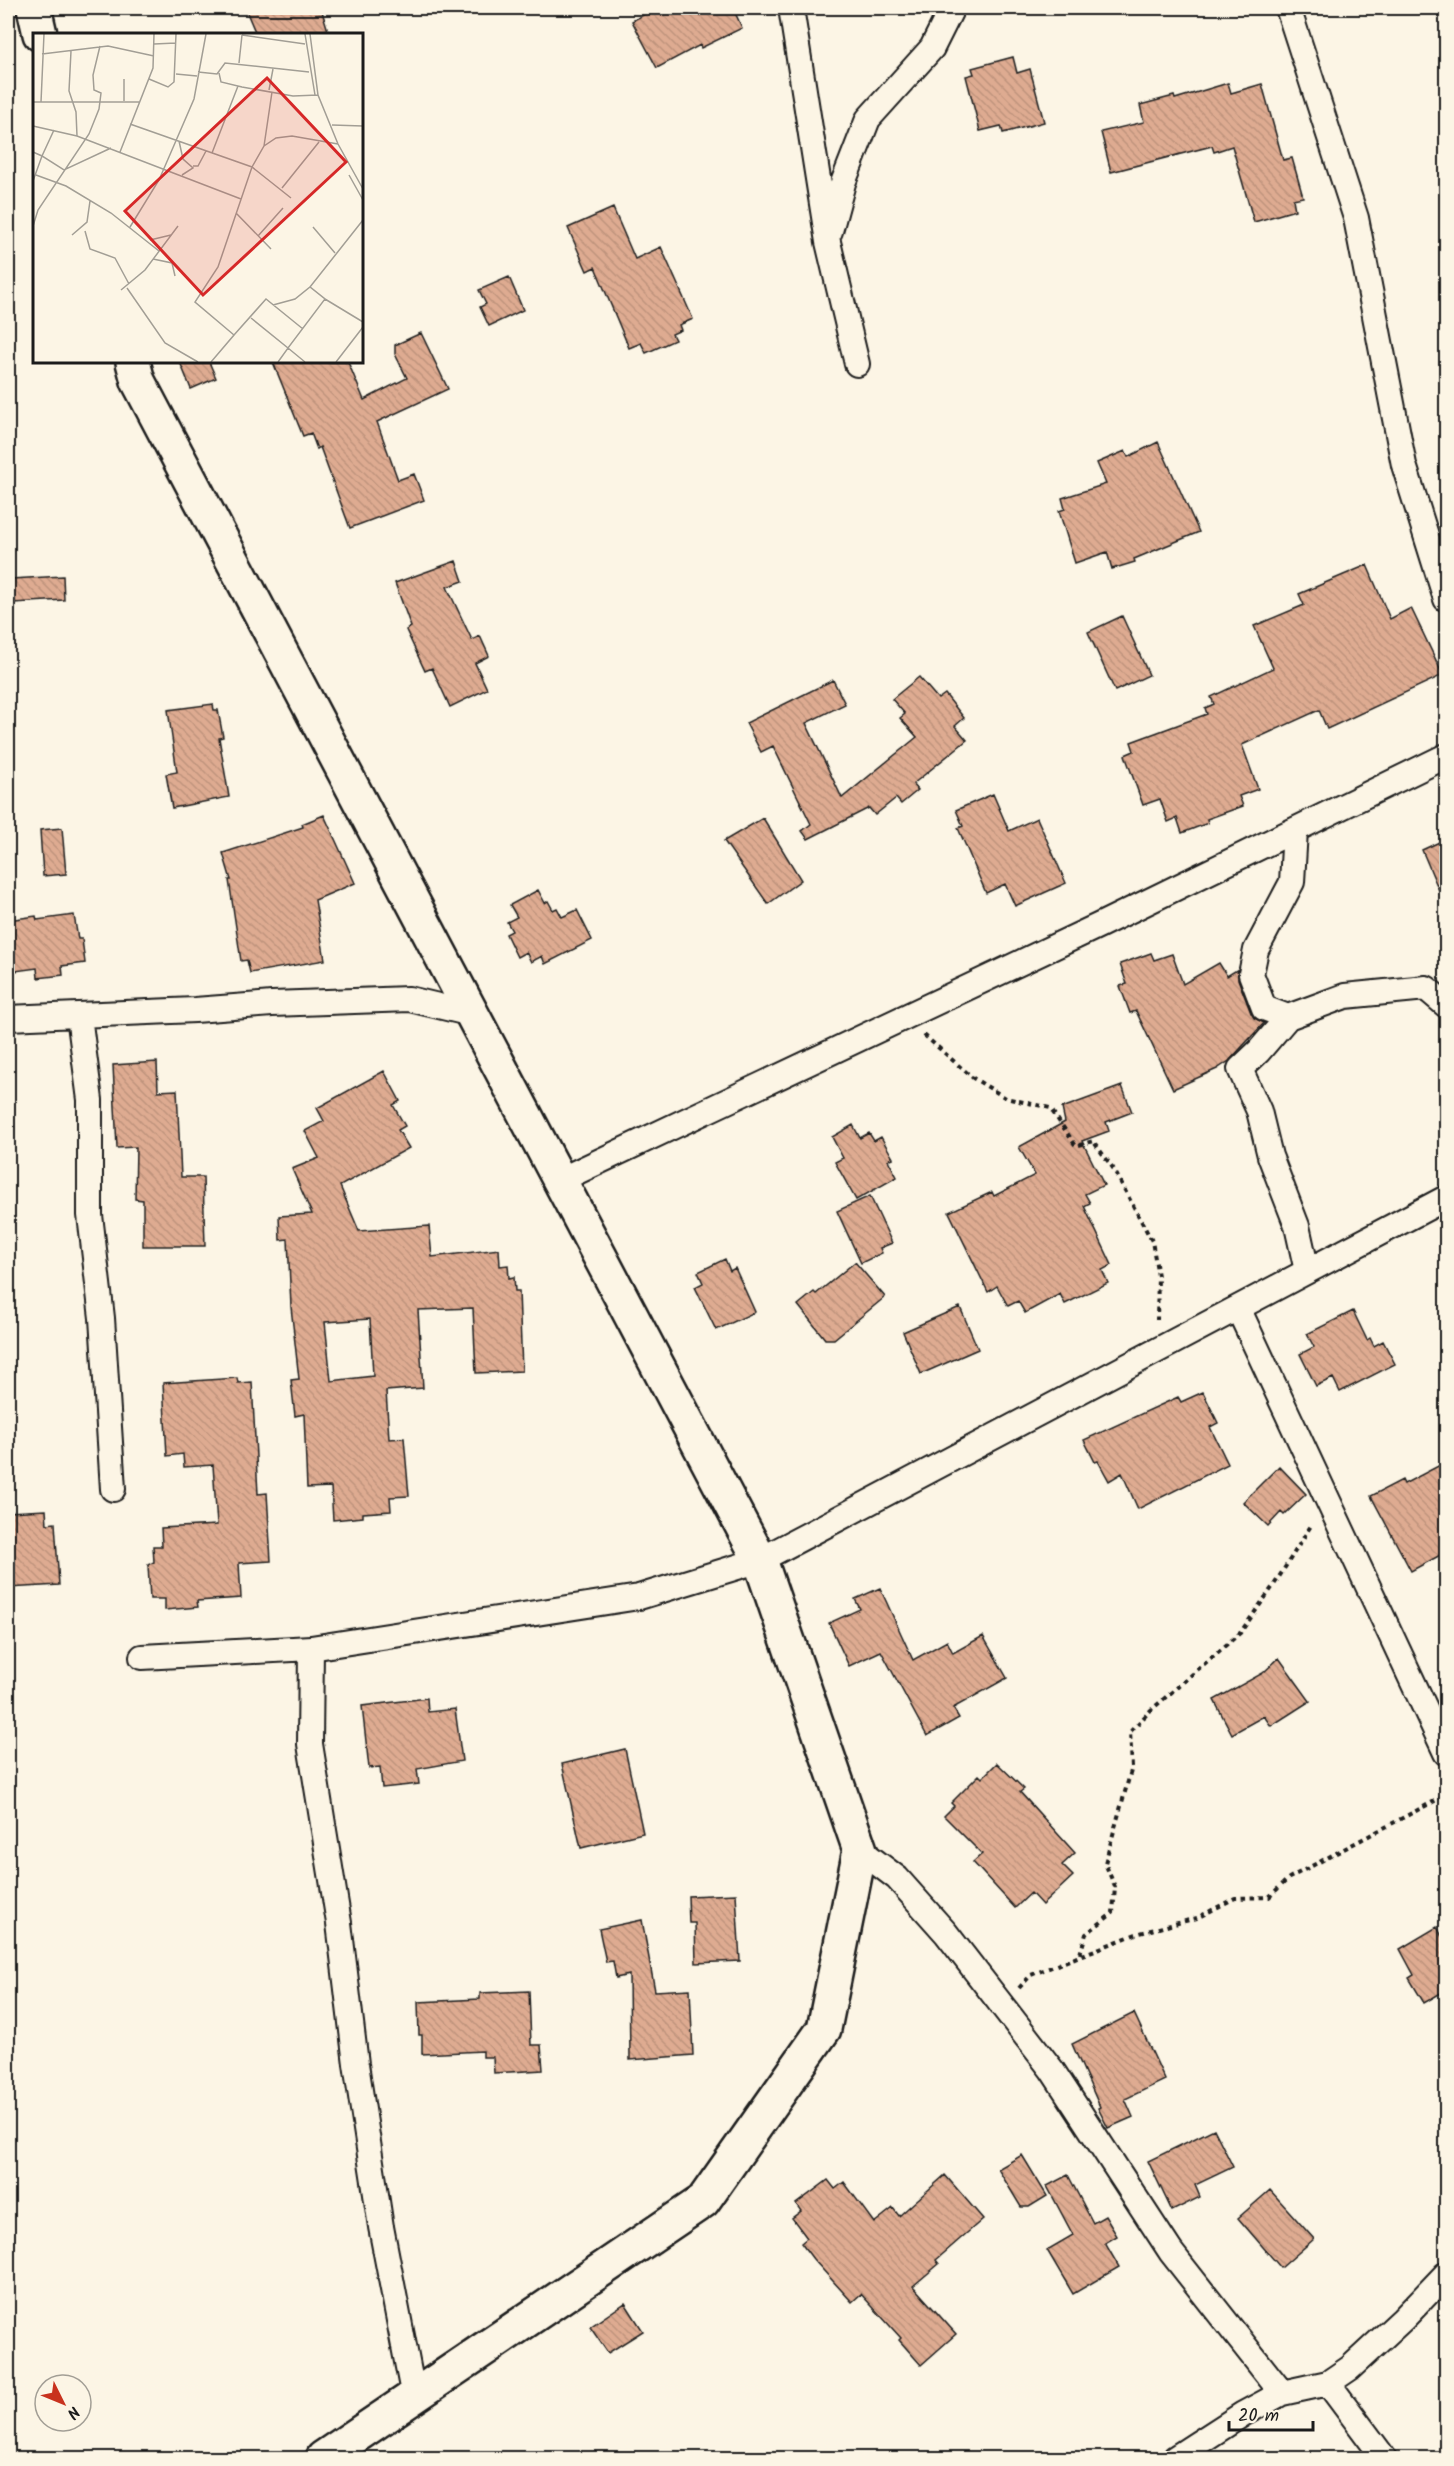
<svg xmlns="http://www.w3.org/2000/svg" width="1454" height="2466" font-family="Kalam,sans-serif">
	<defs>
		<pattern id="building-back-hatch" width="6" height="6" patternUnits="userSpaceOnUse" patternTransform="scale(1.5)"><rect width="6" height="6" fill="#deab91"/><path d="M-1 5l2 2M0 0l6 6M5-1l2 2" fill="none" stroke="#be937c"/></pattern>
	</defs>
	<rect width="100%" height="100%" fill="#fcf5e5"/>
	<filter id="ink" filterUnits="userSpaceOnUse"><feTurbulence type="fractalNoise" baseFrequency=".0167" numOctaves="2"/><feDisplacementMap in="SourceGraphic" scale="12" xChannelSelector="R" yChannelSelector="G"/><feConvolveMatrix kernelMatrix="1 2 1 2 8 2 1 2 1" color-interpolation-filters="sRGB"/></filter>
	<g filter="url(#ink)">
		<!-- building -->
		<path fill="url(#building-back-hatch)" stroke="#1c1c1c" stroke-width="1.5" fill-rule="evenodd" d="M 245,8 L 321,8 L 329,34 L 256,34 Z
			M 656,8 L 733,8 L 742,28 L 701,48 L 700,45 L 657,68 L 632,21 Z
			M 1013,57 L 1017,73 L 1030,69 L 1044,122 L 1003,133 L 1001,126 L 980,131 L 966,76 L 974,74 L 972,68 Z
			M 1228,83 L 1231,93 L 1262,84 L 1283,160 L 1292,158 L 1303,197 L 1293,199 L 1295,210 L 1254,222 L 1232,146 L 1214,152 L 1212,146 L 1111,172 L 1101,132 L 1144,122 L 1140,105 L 1174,96 L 1175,99 Z
			M 613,208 L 635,259 L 661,247 L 693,319 L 679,325 L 681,330 L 672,334 L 675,340 L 646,353 L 641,343 L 629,348 L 595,267 L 587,271 L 568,228 Z
			M 509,277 L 523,310 L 489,326 L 480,307 L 486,304 L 479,290 Z
			M 421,333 L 448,389 L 377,422 L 398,480 L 414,474 L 424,500 L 350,528 L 320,447 L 317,449 L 311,433 L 303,436 L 273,362 L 348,362 L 364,400 L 407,378 L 395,354 L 395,345 Z
			M 180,362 L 209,362 L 216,378 L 191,389 Z
			M 1158,442 L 1199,532 L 1134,559 L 1135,562 L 1112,569 L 1107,552 L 1075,563 L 1059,511 L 1065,509 L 1062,498 L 1106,484 L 1097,463 L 1125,451 L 1128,457 Z
			M 456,561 L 463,581 L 447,587 L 472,640 L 480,636 L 489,656 L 475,663 L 487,689 L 450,707 L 432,668 L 425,671 L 406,630 L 411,627 L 395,583 Z
			M 1367,565 L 1390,619 L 1411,608 L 1443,675 L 1327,729 L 1319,710 L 1242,745 L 1258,789 L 1239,796 L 1243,806 L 1207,819 L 1208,823 L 1182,833 L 1177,818 L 1168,822 L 1160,799 L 1143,805 L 1125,755 L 1134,751 L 1131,742 L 1207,714 L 1205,708 L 1214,704 L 1211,697 L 1273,668 L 1254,626 L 1304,605 L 1299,594 Z
			M 63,576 L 64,600 L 13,603 L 11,579 Z
			M 1122,616 L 1149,675 L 1115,691 L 1088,632 Z
			M 919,677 L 938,699 L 945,694 L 964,718 L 955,726 L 967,740 L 913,784 L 918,790 L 901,804 L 896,798 L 875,815 L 869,808 L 808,839 L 802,831 L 811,824 L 773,746 L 761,752 L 746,723 L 833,680 L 845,704 L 806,723 L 842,798 L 917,737 L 900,718 L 905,714 L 892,699 Z
			M 213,704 L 214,710 L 218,710 L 223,737 L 219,738 L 229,797 L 172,808 L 166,774 L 177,772 L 168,710 Z
			M 993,794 L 1009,831 L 1037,818 L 1066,883 L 1015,906 L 1005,884 L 986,893 L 958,828 L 963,826 L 956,810 Z
			M 324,815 L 355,883 L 315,900 L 325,960 L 250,973 L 247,960 L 241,961 L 229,880 L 231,880 L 223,853 L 303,827 L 302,824 Z
			M 763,818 L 801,880 L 768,904 L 724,841 Z
			M 62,828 L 66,874 L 43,876 L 40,830 Z
			M 1446,839 L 1446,907 L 1422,850 Z
			M 538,890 L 545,903 L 548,901 L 553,910 L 557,908 L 562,917 L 577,910 L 592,940 L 545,964 L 542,956 L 531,962 L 526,952 L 517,957 L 506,934 L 512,931 L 507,922 L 517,917 L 510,905 Z
			M 74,915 L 78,939 L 82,939 L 85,963 L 62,966 L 63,975 L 38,978 L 37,968 L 8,972 L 8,920 L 36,916 L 37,920 Z
			M 1151,953 L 1154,960 L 1172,954 L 1183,984 L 1219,963 L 1227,976 L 1238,969 L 1238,979 L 1251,1013 L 1254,1018 L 1264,1023 L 1229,1061 L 1217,1069 L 1173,1089 L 1136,1011 L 1130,1013 L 1120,986 L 1127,984 L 1120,964 Z
			M 157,1062 L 158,1091 L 177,1090 L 181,1177 L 203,1177 L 205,1246 L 143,1246 L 143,1200 L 135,1199 L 136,1147 L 117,1148 L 113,1065 Z
			M 384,1071 L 400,1101 L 393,1105 L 405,1126 L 398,1130 L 409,1148 L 340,1186 L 359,1231 L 429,1226 L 432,1257 L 499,1249 L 500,1266 L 508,1265 L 509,1278 L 514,1277 L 515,1291 L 519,1291 L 522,1371 L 476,1373 L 473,1308 L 418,1310 L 423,1388 L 386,1391 L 389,1439 L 404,1438 L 409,1496 L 390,1497 L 391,1511 L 363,1513 L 363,1517 L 333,1520 L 331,1487 L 307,1488 L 304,1414 L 295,1416 L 291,1380 L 299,1379 L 291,1307 L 288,1239 L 280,1240 L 279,1216 L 312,1214 L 292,1169 L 319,1158 L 305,1131 L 324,1121 L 317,1108 ZM 370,1319 L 373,1376 L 331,1381 L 325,1322 Z
			M 1122,1086 L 1132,1112 L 1106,1122 L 1109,1131 L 1082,1141 L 1104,1185 L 1085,1194 L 1090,1203 L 1084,1206 L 1112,1265 L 1102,1270 L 1108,1283 L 1065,1304 L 1060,1294 L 1025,1313 L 1018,1301 L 1008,1306 L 997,1286 L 988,1292 L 949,1212 L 992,1192 L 994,1196 L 1035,1175 L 1019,1147 L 1065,1122 L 1062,1108 Z
			M 853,1125 L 860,1138 L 869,1133 L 874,1141 L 881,1137 L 893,1158 L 888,1160 L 897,1177 L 856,1200 L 835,1162 L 843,1158 L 832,1137 Z
			M 870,1196 L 892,1243 L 880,1248 L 882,1253 L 861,1263 L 837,1211 Z
			M 725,1259 L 730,1271 L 735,1268 L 755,1312 L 716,1330 L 695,1287 L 703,1283 L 698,1272 Z
			M 855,1262 L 885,1297 L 834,1339 L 825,1339 L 798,1305 L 814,1292 L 816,1294 Z
			M 960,1307 L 978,1349 L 921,1374 L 903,1332 Z
			M 1353,1311 L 1367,1340 L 1370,1338 L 1374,1346 L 1383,1341 L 1395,1364 L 1340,1392 L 1333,1378 L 1316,1386 L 1300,1354 L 1314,1347 L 1307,1334 Z
			M 237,1378 L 238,1383 L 252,1382 L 258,1494 L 267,1493 L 271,1561 L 239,1563 L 241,1598 L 197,1601 L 198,1607 L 165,1610 L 165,1599 L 150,1599 L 148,1565 L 154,1562 L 153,1546 L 162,1546 L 161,1528 L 217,1525 L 213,1465 L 184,1467 L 183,1454 L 167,1456 L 163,1383 Z
			M 1203,1392 L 1218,1423 L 1210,1427 L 1228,1464 L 1138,1509 L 1122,1473 L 1109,1481 L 1098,1461 L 1095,1462 L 1084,1440 L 1178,1397 L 1181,1402 Z
			M 1446,1462 L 1446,1552 L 1411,1571 L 1371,1496 L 1402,1480 L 1404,1484 Z
			M 1279,1466 L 1306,1494 L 1284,1515 L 1281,1512 L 1268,1526 L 1243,1502 Z
			M 46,1510 L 47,1524 L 55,1523 L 59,1585 L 8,1588 L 8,1512 Z
			M 880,1588 L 913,1660 L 947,1641 L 953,1653 L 983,1636 L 1007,1678 L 953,1708 L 959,1718 L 927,1736 L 881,1651 L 849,1666 L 829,1623 L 860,1609 L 855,1599 Z
			M 1279,1658 L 1310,1701 L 1271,1726 L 1264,1716 L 1232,1734 L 1214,1700 L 1263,1673 Z
			M 427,1698 L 428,1712 L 455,1709 L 462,1761 L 417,1769 L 419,1784 L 382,1788 L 380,1767 L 369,1768 L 362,1706 Z
			M 625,1749 L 643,1833 L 581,1848 L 562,1764 Z
			M 997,1763 L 1024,1789 L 1020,1792 L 1075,1853 L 1062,1865 L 1073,1876 L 1042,1905 L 1031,1893 L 1015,1908 L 973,1862 L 982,1854 L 944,1816 L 954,1806 L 951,1803 L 979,1775 L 982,1778 Z
			M 736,1894 L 740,1961 L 696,1963 L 695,1923 L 689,1923 L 688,1896 Z
			M 642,1920 L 655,1991 L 690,1989 L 693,2055 L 630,2060 L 629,1975 L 616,1978 L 613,1961 L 606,1962 L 599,1929 Z
			M 1437,1927 L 1446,1944 L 1446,1990 L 1424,2003 L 1409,1978 L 1414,1975 L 1400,1949 Z
			M 529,1991 L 531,2045 L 541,2045 L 543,2070 L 494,2073 L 493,2057 L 483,2057 L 483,2051 L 422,2054 L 422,2035 L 419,2035 L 418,2002 L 480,1999 L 480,1993 Z
			M 1134,2013 L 1165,2080 L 1125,2099 L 1133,2117 L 1108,2128 L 1098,2108 L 1100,2107 L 1072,2044 Z
			M 1214,2129 L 1233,2167 L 1195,2185 L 1200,2197 L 1172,2211 L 1148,2161 Z
			M 1022,2155 L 1047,2196 L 1029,2207 L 1021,2207 L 998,2169 Z
			M 945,2175 L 983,2219 L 936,2260 L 939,2264 L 913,2286 L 956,2334 L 921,2365 L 899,2340 L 901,2338 L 861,2294 L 852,2302 L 813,2259 L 801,2243 L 807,2238 L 792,2218 L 801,2211 L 796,2204 L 828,2180 L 835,2189 L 844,2182 L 874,2223 L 893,2208 L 899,2216 Z
			M 1068,2175 L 1093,2223 L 1105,2216 L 1117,2236 L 1105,2243 L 1119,2267 L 1073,2294 L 1047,2250 L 1073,2235 L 1047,2186 Z
			M 1270,2190 L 1314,2239 L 1281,2268 L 1238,2218 Z
			M 625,2303 L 643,2331 L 608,2353 L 590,2327 Z"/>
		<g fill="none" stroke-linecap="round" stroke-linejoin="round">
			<!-- street casing -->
			<g stroke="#1c1c1c" stroke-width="28">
				<path id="street" d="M 791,8 L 828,242 L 857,364
					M 1288,8 L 1356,218 L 1404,465 L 1446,599
					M 830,231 L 843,183 L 868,119 L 932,48 L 952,8
					M 1295,830 L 1292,882 L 1256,950 L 1251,974 L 1264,1008 L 1288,1017 L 1345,996 L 1426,988 L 1446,1005
					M 79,1016 L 90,1100 L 90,1215 L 102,1318 L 113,1489
					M 1288,1017 L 1259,1051 L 1240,1069 L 1259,1111 L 1270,1156 L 1297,1226 L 1307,1271
					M 8,1018 L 195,1010 L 272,1004 L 409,999 L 472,1014
					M 560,1180 L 1100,925 L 1446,756
					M 1238,1308 L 1446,1753
					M 311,1648 L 310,1744 L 339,1923 L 356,2064 L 381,2227 L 414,2398
					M 142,1657 L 311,1648 L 639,1597 L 760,1560 L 1446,1198
					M 860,1850 L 897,1878 L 946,1933 L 1052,2070 L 1171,2252 L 1282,2393
					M 1328,2383 L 1384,2458
					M 1175,2458 L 1243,2414 L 1282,2393 L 1328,2383 L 1350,2368 L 1403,2319 L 1446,2274"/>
			</g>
			<!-- secondary casing -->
			<g stroke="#1c1c1c" stroke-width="38">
				<path id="secondary" d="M 34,8 L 40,34
					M 133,362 L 138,381 L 760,1560 L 860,1850 L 824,2029 L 703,2201 L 323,2458"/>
			</g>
			<!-- path -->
			<path stroke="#1c1c1c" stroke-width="4" stroke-dasharray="4.5 4.5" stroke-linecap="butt" d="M 924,1035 L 973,1078 L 1006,1098 L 1050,1108 L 1076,1146 L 1093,1141 L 1113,1168 L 1152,1241 L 1158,1276 L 1157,1320
				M 1080,1954 L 1086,1934 L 1113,1913 L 1115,1887 L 1105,1863 L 1132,1767 L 1130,1732 L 1151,1710 L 1240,1633 L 1274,1585 L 1312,1524
				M 1019,1988 L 1031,1975 L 1136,1934 L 1197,1918 L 1235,1898 L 1269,1897 L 1289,1878 L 1446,1795"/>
			<!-- street -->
			<use href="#street" stroke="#fcf5e5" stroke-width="24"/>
			<!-- secondary -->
			<use href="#secondary" stroke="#fcf5e5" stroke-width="33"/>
		</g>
	</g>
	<!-- overview -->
	<g transform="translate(33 33)">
		<rect width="330" height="330" fill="#fcf5e5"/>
		<path fill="none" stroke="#a29e95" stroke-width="1.5" d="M 272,1 L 282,62M 277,1 L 285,62 L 305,111 L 330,156M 209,2 L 272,11M 121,11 L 143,10M 38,18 L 36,58 L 43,79 L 44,103M 9,21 L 75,13 L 121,23M 206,30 L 209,2M 165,39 L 184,41 L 192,30 L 276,39M 186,40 L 188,49 L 209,54 L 260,63 L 285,62M 143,41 L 164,43M 91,46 L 91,68M 116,46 L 135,54 L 141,49 L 143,1M 236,57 L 240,36M 0,69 L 106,69M 8,69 L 11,1M 97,91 L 219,134 L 258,165M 299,92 L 330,93M 0,93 L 44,103 L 208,166M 21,97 L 9,123 L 31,137 L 78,115M 146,108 L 150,126 L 160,135 L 149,142M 231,113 L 239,59M 0,119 L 9,123 L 0,148M 87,119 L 120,35 L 121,1M 179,120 L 205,53M 160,133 L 165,133 L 173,118M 3,142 L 33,153 L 78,180 L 126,218M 316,142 L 330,167M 249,155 L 286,109M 203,180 L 238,216M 0,193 L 5,177 L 56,101 L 66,76 L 68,60 L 61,57 L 60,42 L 67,13M 97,194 L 126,147 L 161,66 L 173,1M 280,194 L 302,220M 52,198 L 57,216 L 82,225 L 96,251M 39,202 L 54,189 L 57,168M 225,203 L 250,175M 117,207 L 138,202M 120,226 L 139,230 L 142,243M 277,254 L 330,187M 94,255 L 132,310 L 165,329M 88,257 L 112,237 L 145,193M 292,266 L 330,289M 218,285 L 255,315 L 292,266 L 277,254 L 262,266 L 240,272M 201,302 L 233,266 L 270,296M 178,329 L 201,302 L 162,269 L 185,234 L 219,134 L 231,113 L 243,105 L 259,103 L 305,111M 245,329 L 255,315 L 272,329M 303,329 L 330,294"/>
		<path fill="#d62828" fill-opacity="0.15" stroke="#d62828" stroke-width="3" d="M 234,45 L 313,129 L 170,262 L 92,178 Z"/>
		<rect width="330" height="330" fill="none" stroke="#1c1c1c" stroke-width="3"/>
	</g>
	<!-- margin -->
	<rect width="1454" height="2466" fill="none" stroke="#fcf5e5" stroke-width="30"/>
	<rect x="15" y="15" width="1424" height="2436" fill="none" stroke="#1c1c1c" stroke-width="2" filter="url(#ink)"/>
	<!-- north arrow -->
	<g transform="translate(63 2403) rotate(133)"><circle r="28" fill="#fcf5e5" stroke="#a29e95" stroke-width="1.5"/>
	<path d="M0-4.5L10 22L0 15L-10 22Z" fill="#c8321e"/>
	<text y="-9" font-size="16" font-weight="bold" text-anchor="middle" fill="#1c1c1c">N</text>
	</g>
	<!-- scale -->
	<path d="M1229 2421v9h84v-9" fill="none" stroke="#1c1c1c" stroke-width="3"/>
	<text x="1238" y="2421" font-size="18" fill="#1c1c1c" stroke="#fcf5e5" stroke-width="4.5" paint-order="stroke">20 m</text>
</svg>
